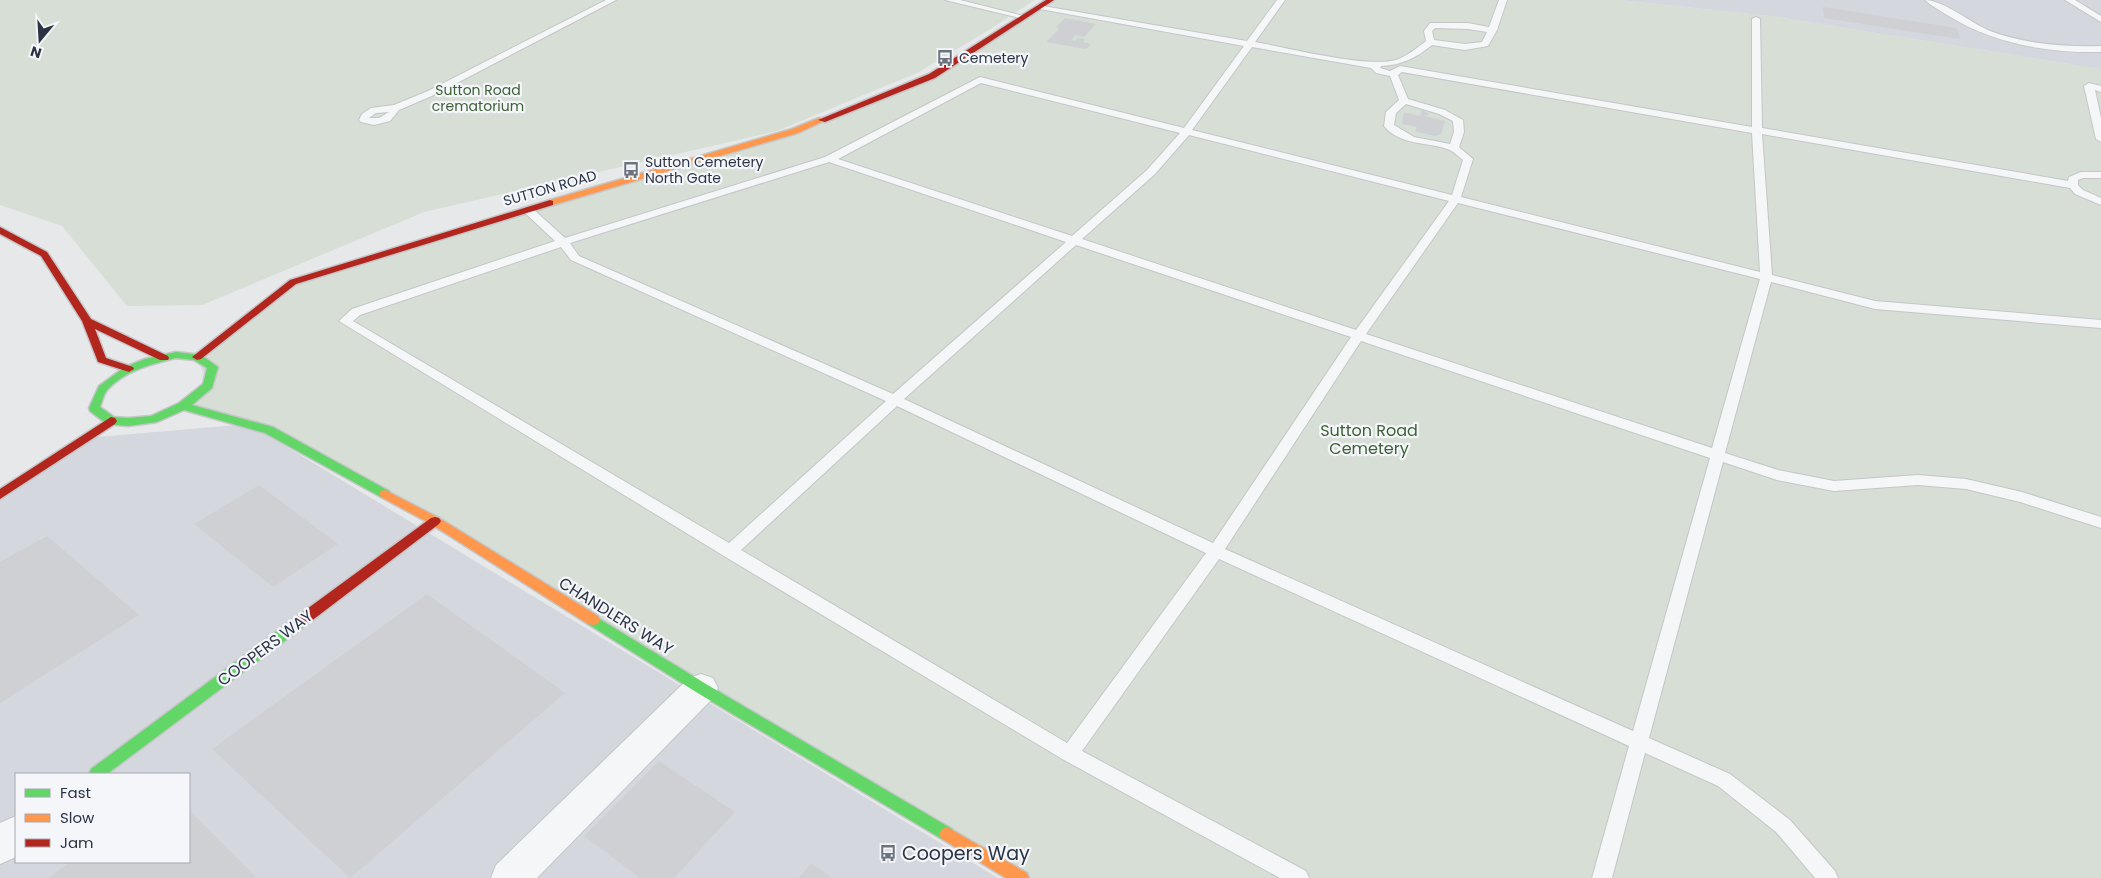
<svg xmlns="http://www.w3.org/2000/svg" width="2101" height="878" font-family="Poppins,sans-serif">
	<rect width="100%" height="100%" fill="#e6e8ea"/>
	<!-- built -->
	<path fill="#d4d7dd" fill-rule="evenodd" d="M 1619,0 L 2101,0 L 2101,69 L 1770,16 Z
		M 249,424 L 998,878 L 0,878 L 0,498 L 86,438 ZM 16,774 L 189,774 L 189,862 L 16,862 Z"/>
	<!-- green -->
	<path fill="#d6ded6" d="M 0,0 L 1035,0 L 992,28 L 919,72 L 777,131 L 424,212 L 202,305 L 127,306 L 62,226 L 0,205 Z
		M 1051,0 L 1619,0 L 1770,16 L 2101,69 L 2101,878 L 1021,878 L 269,430 L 183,406 L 208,386 L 197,357 L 293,282 L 795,131 L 932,76 Z"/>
	<!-- building -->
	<path fill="#ced0d3" d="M 1823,7 L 1957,28 L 1960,39 L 1824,18 Z
		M 1065,18 L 1096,24 L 1084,37 L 1076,35 L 1071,40 L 1075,41 L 1078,38 L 1085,39 L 1083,42 L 1091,44 L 1086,49 L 1046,42 L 1059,29 L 1056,27 Z
		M 1422,110 L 1429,114 L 1424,116 L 1445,121 L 1441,134 L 1435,136 L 1415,131 L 1417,127 L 1402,124 L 1404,112 L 1419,116 Z
		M 259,485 L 338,544 L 273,587 L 194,524 Z
		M 47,536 L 139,615 L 0,703 L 0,562 Z
		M 427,594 L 565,693 L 350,878 L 212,749 Z
		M 659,761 L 735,812 L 674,878 L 640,878 L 584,836 Z
		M 189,810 L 257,878 L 48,878 L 71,862 L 189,862 Z
		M 811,863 L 832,878 L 799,878 Z"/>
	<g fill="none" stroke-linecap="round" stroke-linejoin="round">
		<!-- lane casing -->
		<g stroke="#c4c6c8" stroke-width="2">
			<path id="lane" d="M 606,0 L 616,0 L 434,95 L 399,110 L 390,121 L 374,125 L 361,122 L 359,120 L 362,114 L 371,108 L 394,105 L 428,91 ZM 389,112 L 379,118 L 369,118 L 376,113 Z
				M 945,0 L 960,0 L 1028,17 L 1024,19 Z
				M 1277,0 L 1285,0 L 1255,42 C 1289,48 1366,68 1396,60 C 1407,56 1417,48 1426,41 L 1424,31 L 1430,23 L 1468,23 L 1489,27 L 1499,0 L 1507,0 L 1497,30 L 1488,46 L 1465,50 L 1432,45 C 1416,58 1402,65 1381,66 L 1380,68 L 1390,71 L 1400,66 L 1752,127 L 1752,19 L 1756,17 L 1760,19 L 1762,128 L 2068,181 L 2069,177 L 2081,172 L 2101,172 L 2101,178 L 2083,178 L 2078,180 L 2078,185 L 2083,190 L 2101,198 L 2101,205 L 2075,194 L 2070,188 L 1762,134 L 1772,275 L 1875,301 L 2101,320 L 2101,328 L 1875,309 L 1771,282 L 1725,453 L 1778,470 L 1834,481 L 1918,475 L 1966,479 L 2022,492 L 2101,517 L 2101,528 L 2020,502 L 1966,489 L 1918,485 L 1834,491 L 1777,480 L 1723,462 L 1649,738 L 1730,774 L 1790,820 L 1835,871 L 1838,878 L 1815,878 L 1776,832 L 1718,786 L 1645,753 L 1612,878 L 1592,878 L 1629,746 L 1219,559 L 1082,751 L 1306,871 L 1309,878 L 1280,878 L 1064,760 L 724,556 L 339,321 L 352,309 L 555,241 L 524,212 L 523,210 L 524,208 L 532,208 L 565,238 L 825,157 L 980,77 L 1184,128 L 1244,46 L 1040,9 L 1037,9 L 1037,5 L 1247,41 ZM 1435,28 L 1468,29 L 1487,32 L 1482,42 L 1465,44 L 1434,40 L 1432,31 ZM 1252,47 L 1371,68 L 1376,73 L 1390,76 L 1399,100 L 1386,112 L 1384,126 C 1402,147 1428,141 1450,150 C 1454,152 1459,157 1463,160 L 1452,195 L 1192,130 ZM 1402,72 L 1752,133 L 1760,272 L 1461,197 L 1473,159 L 1459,147 L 1464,132 L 1463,120 L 1445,110 L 1408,99 L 1398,75 ZM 981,83 L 1180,133 L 1147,170 L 1072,236 L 838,159 ZM 1406,104 L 1439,114 L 1453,121 L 1454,132 L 1450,144 L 1414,137 L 1394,125 L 1396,113 ZM 1189,135 L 1449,201 L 1356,330 L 1082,239 L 1155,174 ZM 829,162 L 1066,242 L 893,394 L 579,256 L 570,243 ZM 1458,203 L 1760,279 L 1712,448 L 1366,334 ZM 1076,245 L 1351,337 L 1213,543 L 904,399 ZM 561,247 L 571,260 L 886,401 L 729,543 L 353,321 L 360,315 ZM 1361,341 L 1710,458 L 1633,731 L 1225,549 ZM 897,406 L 1206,553 L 1067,743 L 741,550 Z
				M 1925,0 C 1943,0 1971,23 1990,31 C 2026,44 2063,47 2101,46 L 2101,52 C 2047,53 1994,44 1947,15 C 1940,10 1931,6 1925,0 Z
				M 2065,0 L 2075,0 L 2101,16 L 2101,22 Z
				M 2089,83 L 2101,86 L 2101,92 L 2095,90 L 2101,118 L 2101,142 L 2096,139 L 2084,86 Z"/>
		</g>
		<!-- street casing -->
		<g stroke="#c4c6c8" stroke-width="2">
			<path id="street" d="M 701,674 L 713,678 L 718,688 L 713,698 L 537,878 L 491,878 L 496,865 L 689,678 Z
				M 16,816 L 16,857 L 0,864 L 0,823 Z"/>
		</g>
		<!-- fast casing -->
		<g stroke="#c4c6c8" stroke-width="3">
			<path id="fast" d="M 176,352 L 201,355 L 218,367 L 212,388 L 192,405 L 273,427 L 389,491 L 391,494 L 389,497 L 381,497 L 265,433 L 184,410 L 157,422 L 128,426 L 107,424 L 90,411 L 89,408 L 99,386 L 125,367 L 145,359 ZM 176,358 L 194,360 L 207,368 L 203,384 L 179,403 L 151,416 L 128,418 L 114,417 L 100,407 C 102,402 104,393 108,389 C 126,370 152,364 176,358 Z
				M 593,615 L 706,684 L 952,829 L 955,834 L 952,839 L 947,841 L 942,839 L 696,692 L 588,624 L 586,620 L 588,616 Z
				M 301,616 L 306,617 L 308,621 L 306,625 L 107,774 L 89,774 L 91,769 L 296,617 Z"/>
		</g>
		<!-- slow casing -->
		<g stroke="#c4c6c8" stroke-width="3">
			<path id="slow" d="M 819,118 L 826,120 L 798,133 L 553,205 L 547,205 L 546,203 L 547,201 L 792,129 Z
				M 385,490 L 439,518 L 598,616 L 600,620 L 598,624 L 593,625 L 588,624 L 431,524 L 381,497 L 379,494 L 381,491 Z
				M 947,827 L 1027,873 L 1029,878 L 1006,878 L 942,839 L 939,834 L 942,829 Z"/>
		</g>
		<!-- jam casing -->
		<g stroke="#c4c6c8" stroke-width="3">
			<path id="jam" d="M 1046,0 L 1054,0 L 935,78 L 825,122 L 818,120 L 929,74 Z
				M 550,200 L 553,201 L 553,205 L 296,284 L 201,359 L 197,360 L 192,357 L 290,280 Z
				M 0,227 L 47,252 L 91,319 L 168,356 L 169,358 L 168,360 L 160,360 L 95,329 L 106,358 L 133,367 L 134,369 L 129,372 L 98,362 L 82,321 L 41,256 L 0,234 Z
				M 111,417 L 115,418 L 117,421 L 115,424 L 0,499 L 0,489 Z
				M 435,517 L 439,518 L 441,521 L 439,524 L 306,625 L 301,626 L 296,625 L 294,621 L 296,617 L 431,518 Z"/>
		</g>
		<!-- lane -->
		<use href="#lane" fill="#f5f6f7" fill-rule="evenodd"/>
		<!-- street -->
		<use href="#street" fill="#f5f6f7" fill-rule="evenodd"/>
		<!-- fast -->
		<use href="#fast" fill="#63d668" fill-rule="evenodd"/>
		<!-- slow -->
		<use href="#slow" fill="#ff974d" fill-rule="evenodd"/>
		<!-- jam -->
		<use href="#jam" fill="#b3261e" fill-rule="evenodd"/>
	</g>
	<!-- icons -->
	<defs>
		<g id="bus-bare" transform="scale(1.35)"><path d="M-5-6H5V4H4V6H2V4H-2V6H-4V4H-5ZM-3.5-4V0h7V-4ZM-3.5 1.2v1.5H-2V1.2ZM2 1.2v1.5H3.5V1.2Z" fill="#6c737f" stroke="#f4f6f9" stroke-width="2.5" paint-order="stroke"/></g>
	</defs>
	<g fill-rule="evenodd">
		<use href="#bus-bare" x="945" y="58"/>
		<use href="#bus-bare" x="631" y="170"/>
		<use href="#bus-bare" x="888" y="853"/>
	</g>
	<g text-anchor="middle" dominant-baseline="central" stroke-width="4.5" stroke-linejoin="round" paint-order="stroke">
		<!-- far-poi labels -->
		<g font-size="14" fill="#2b3445" stroke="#f4f6f9" text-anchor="start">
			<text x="959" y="58">Cemetery</text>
			<text x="645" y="162">Sutton Cemetery<tspan x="645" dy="16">North Gate</tspan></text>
		</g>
		<!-- far-park labels -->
		<g font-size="14" fill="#3f6138" stroke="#f4f6f9">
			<text x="478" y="90">Sutton Road<tspan x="478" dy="16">crematorium</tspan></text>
		</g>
		<!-- far-street labels -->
		<g font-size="14" fill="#2b3445" stroke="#f4f6f9">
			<text transform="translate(550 188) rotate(-16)">SUTTON ROAD</text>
		</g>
		<!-- park labels -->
		<g font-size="16" fill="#3f6138" stroke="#f4f6f9">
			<text x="1369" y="430">Sutton Road<tspan x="1369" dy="18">Cemetery</tspan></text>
		</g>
		<!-- street labels -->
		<g font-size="16" fill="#2b3445" stroke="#f4f6f9">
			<text transform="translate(616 616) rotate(32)">CHANDLERS WAY</text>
			<text transform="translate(265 648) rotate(-37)">COOPERS WAY</text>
		</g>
		<!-- near-poi labels -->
		<g font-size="19" fill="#2b3445" stroke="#f4f6f9" text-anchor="start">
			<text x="902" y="853">Coopers Way</text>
		</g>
	</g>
	<!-- legend -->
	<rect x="15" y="773" width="175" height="90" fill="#f4f6f9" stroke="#a4a8b1"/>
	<rect x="25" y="789" width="25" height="8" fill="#63d668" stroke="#a4a8b1"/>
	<text x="60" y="798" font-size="15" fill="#2b3445">Fast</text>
	<rect x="25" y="814" width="25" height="8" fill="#ff974d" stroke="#a4a8b1"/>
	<text x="60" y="823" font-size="15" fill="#2b3445">Slow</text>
	<rect x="25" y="839" width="25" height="8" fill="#b3261e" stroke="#a4a8b1"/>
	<text x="60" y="848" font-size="15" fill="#2b3445">Jam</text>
	<!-- north arrow -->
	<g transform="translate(40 40) rotate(198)" stroke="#f4f6f9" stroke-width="4" paint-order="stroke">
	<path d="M0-4L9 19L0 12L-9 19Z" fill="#2b3445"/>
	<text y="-8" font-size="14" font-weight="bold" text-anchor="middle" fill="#2b3445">N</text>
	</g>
</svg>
